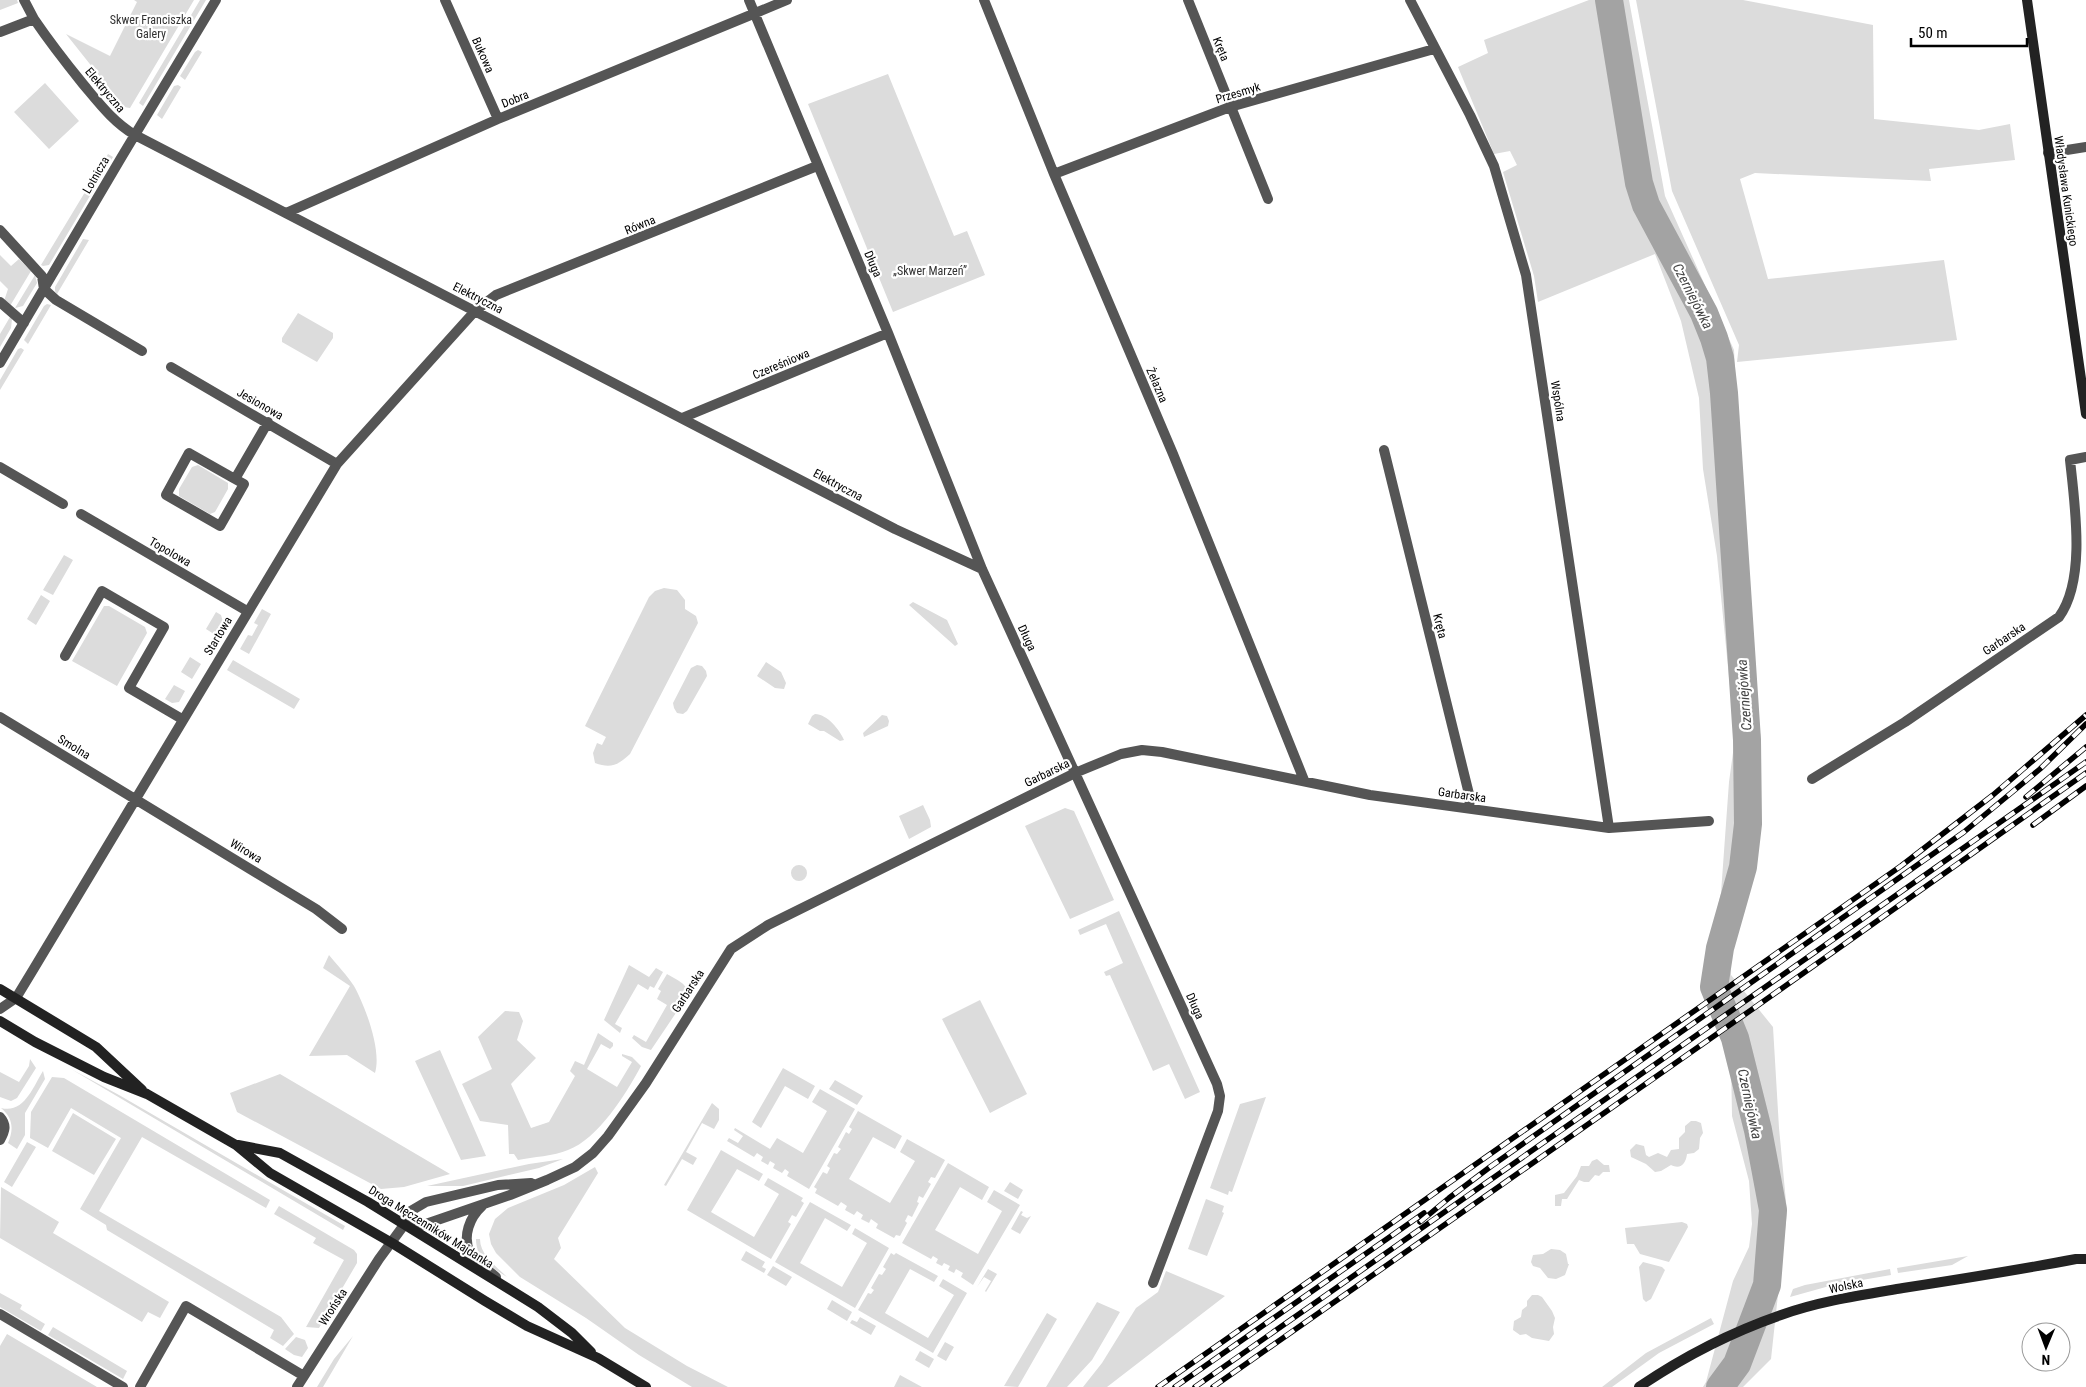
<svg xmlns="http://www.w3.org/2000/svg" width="2086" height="1387" font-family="'Roboto Condensed',sans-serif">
	<rect width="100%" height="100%" fill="#fff"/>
	<!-- green -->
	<path fill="#dcdcdc" d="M 0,0 L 17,0 L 18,3 L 0,10 Z
		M 134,0 L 194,0 L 130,108 L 124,107 L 66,34 L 110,56 L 137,2 Z
		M 200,0 L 206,0 L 143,106 L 139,103 Z
		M 1589,0 L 1629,0 L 1665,196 L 1734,350 L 1752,679 L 1761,739 L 1755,869 L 1729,953 L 1731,975 L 1773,1027 L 1779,1128 L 1787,1212 L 1771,1359 L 1743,1387 L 1703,1387 L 1706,1382 L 1733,1281 L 1749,1247 L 1752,1224 L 1749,1181 L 1732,1116 L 1731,1060 L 1706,989 L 1704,964 L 1721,893 L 1729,782 L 1735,738 L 1717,556 L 1703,469 L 1699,398 L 1681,321 L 1655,254 L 1538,302 L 1534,276 L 1503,172 L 1517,165 L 1510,151 L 1494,154 L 1458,67 L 1488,53 L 1484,40 Z
		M 1636,0 L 1743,0 L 1873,25 L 1874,119 L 1979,130 L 2010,124 L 2015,160 L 1929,169 L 1931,181 L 1755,173 L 1740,179 L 1768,279 L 1944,260 L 1957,340 L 1737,362 L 1739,345 L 1672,191 Z
		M 198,50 L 202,52 L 185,80 L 180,76 L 195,52 Z
		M 888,74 L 954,236 L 967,231 L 985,275 L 893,312 L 808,104 Z
		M 45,83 L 79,121 L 49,149 L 14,112 Z
		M 178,85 L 181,87 L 162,119 L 157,115 L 174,86 Z
		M 108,154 L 113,157 L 49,265 L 43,266 L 41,265 Z
		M 83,239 L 89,240 L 57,294 L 55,291 L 55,287 Z
		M 0,255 L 11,266 L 19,259 L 31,271 L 10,306 L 4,301 L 8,289 L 0,281 Z
		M 35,275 L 37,283 L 23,306 L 15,308 Z
		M 47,304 L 51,305 L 28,344 L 24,340 L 44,306 Z
		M 298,313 L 333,333 L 333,338 L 317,362 L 282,342 L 282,338 Z
		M 10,317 L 12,319 L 11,328 L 0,347 L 0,334 Z
		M 21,348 L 24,350 L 0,390 L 0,380 L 18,349 Z
		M 198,465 L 228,483 L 228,489 L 215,512 L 210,514 L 179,496 L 179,489 L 192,467 Z
		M 64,555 L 73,560 L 53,595 L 43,590 Z
		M 664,588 L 677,590 L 685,600 L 685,609 L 696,616 L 698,623 L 630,754 C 618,765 611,769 595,763 L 593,753 L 597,743 L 602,745 L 606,737 L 585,726 L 649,597 L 655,591 Z
		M 41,595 L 50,601 L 36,625 L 27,619 Z
		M 913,602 L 947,620 L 958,644 L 955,646 L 909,605 Z
		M 104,606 L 109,606 L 145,627 L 147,633 L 117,686 L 72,661 Z
		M 262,609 L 271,614 L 249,654 L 240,649 L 248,635 L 252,636 L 258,625 L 254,623 Z
		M 216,612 L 221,615 L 223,622 L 217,636 L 206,629 Z
		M 190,657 L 201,664 L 192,679 L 181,672 Z
		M 233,660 L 300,699 L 294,709 L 227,670 Z
		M 766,662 L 781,672 L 786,683 L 784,689 L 775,688 L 757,676 Z
		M 697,665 L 702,666 L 706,671 L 707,676 L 687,711 L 683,714 L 677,713 L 674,708 L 673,703 L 691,668 Z
		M 174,685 L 185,691 L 179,702 L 172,703 L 165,699 Z
		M 815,714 C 827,714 840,730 844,740 L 840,741 L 824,731 L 820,731 L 808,724 L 812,716 Z
		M 882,715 L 887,716 L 889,721 L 888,726 L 864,737 L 863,733 Z
		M 923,805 L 930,820 L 931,827 L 909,839 L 899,816 Z
		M 1065,808 L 1074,811 L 1114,900 L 1070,919 L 1025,826 Z
		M791 873a8 8 0 1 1 16 0a8 8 0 1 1-16 0Z
		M 1119,911 L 1200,1092 L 1185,1099 L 1169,1064 L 1153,1071 L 1110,975 L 1106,976 L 1104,972 L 1123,963 L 1106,924 L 1080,935 L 1078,930 Z
		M 329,955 C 337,965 347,975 354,986 C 365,1006 382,1050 375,1073 L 347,1055 L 309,1056 L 350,986 L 323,968 Z
		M 629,965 L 649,977 L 656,968 L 663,972 L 654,988 L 650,986 L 648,990 L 638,984 L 615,1024 L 622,1028 L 620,1033 L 604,1020 Z
		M 667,974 C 675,979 689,984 688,995 L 651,1050 L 642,1047 L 632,1038 L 634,1035 L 646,1042 L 667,1005 L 657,999 L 661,991 L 658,989 Z
		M 980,1000 L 1027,1094 L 990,1113 L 942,1019 Z
		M 505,1011 L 519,1012 L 523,1021 L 517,1040 L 536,1058 L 511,1084 L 531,1128 L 549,1122 L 575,1076 L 570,1071 L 575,1061 L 584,1065 L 598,1033 L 613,1043 L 613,1046 L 610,1049 L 601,1044 L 587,1069 L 617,1087 L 632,1062 L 622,1056 L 622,1054 L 632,1057 L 641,1066 C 626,1094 598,1139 568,1150 C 554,1156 533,1157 518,1160 L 514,1154 L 509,1154 L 508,1125 L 480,1121 L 462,1084 L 492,1069 L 478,1037 Z
		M 440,1050 L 486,1156 L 461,1160 L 415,1061 Z
		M 30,1059 L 36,1068 L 17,1098 L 11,1101 L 0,1097 L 0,1072 L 19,1082 L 29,1066 Z
		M 783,1068 L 815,1086 L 808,1099 L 785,1086 L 761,1128 L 752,1122 Z
		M 71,1069 L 119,1095 L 345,1226 L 343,1230 Z
		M 43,1071 L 45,1079 L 25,1113 L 25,1135 L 17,1149 L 8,1143 C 14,1129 13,1118 1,1108 C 24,1114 33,1087 43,1071 Z
		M 280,1074 L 450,1174 L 404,1187 L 381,1189 L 237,1112 L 230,1093 Z
		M 52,1077 L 64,1078 L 270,1200 L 266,1208 L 142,1137 L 99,1211 L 281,1317 L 294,1334 L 283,1346 L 270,1338 L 274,1330 L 107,1230 L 106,1225 L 80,1209 L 121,1138 L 71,1108 L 48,1148 L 30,1138 L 31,1112 Z
		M 835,1080 L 863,1096 L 857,1105 L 829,1089 Z
		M 820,1089 L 855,1109 L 809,1189 L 787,1176 L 789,1172 L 785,1169 L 782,1173 L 773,1168 L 775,1164 L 770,1161 L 768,1165 L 761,1161 L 763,1157 L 757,1153 L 754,1157 L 727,1141 L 729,1138 L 738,1143 L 743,1136 L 734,1130 L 735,1128 L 770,1149 L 777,1138 L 803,1153 L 827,1111 L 812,1102 Z
		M 1266,1097 L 1232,1192 L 1229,1191 L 1228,1195 L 1210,1188 L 1240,1104 Z
		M 712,1103 L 719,1109 L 719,1120 L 714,1129 L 702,1123 L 686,1152 L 697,1158 L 693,1165 L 682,1159 L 666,1186 L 664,1185 Z
		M 858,1111 L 902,1136 L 895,1149 L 873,1137 L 849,1179 L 890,1203 L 915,1161 L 900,1152 L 907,1139 L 945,1160 L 935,1178 L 931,1177 L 928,1182 L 931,1184 L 923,1198 L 919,1196 L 917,1202 L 919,1203 L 912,1217 L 908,1215 L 905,1221 L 907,1223 L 900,1236 L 896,1235 L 894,1238 L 876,1228 L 878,1224 L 871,1219 L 869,1223 L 861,1219 L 863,1215 L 857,1211 L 854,1215 L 845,1210 L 847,1206 L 841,1202 L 838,1206 L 815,1193 L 817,1189 L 814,1187 L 823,1172 L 827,1174 L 830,1168 L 827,1166 L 834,1153 L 837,1154 L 841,1149 L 838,1147 L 846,1132 L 849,1134 L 852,1129 L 849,1127 Z
		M 73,1113 L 116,1139 L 94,1175 L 52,1151 Z
		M 1691,1121 L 1696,1121 L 1701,1123 L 1703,1133 L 1700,1138 L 1699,1149 L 1694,1153 L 1687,1154 C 1686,1163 1681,1170 1671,1165 L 1661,1171 L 1655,1172 L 1646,1164 L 1631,1157 L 1630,1150 L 1636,1144 L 1644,1146 L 1646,1155 L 1649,1157 L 1658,1153 L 1667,1157 L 1671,1150 L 1679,1149 L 1679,1138 L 1685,1132 L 1685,1126 Z
		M 27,1142 L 36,1147 L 12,1187 L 4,1182 Z
		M 721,1150 L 763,1174 L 759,1181 L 737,1169 L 711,1212 L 754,1237 L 779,1194 L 764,1185 L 768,1178 L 803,1198 L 801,1201 L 804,1203 L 796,1217 L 792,1215 L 788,1222 L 791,1224 L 771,1259 L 687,1210 Z
		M 563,1159 L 539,1168 L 463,1186 L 427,1186 L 529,1164 Z
		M 1597,1159 L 1604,1165 L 1609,1165 L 1610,1172 L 1603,1172 L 1599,1176 L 1595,1175 L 1589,1182 L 1584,1182 L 1579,1180 L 1567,1199 L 1562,1199 L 1561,1206 L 1555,1206 L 1555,1195 L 1564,1193 L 1577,1176 L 1581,1166 L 1589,1166 L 1592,1161 Z
		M 948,1163 L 989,1187 L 982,1200 L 960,1187 L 935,1230 L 978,1254 L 1002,1211 L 987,1202 L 994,1190 L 1020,1205 L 973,1285 L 961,1277 L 963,1273 L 956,1269 L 954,1273 L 948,1270 L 950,1266 L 944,1263 L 942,1266 L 936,1263 L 938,1259 L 933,1256 L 931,1259 L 902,1243 Z
		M 595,1167 L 598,1173 L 558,1238 L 561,1248 L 554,1259 L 625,1328 L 687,1366 L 728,1387 L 692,1387 L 639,1355 L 586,1318 L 520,1277 L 496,1253 L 491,1244 L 489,1234 L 495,1219 L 508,1208 L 564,1185 Z
		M 1010,1182 L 1023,1190 L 1018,1199 L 1004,1191 Z
		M 1,1187 L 59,1222 L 53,1233 L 169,1302 L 160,1318 L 148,1312 L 142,1322 L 0,1238 Z
		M 1206,1199 L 1224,1206 L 1222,1212 L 1224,1213 L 1207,1256 L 1188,1249 Z
		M 810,1202 L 851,1225 L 847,1231 L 825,1218 L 800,1263 L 842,1287 L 867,1243 L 852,1234 L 855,1228 L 889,1248 L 855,1308 L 775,1262 Z
		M 279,1206 L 354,1250 L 357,1254 L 357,1263 L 319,1328 L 306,1327 L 344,1260 L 313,1243 L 316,1238 L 274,1214 Z
		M 1021,1211 L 1023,1212 L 1021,1215 L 1027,1218 L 1031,1216 L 1020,1234 L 1011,1229 Z
		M 1682,1222 L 1687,1224 L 1688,1227 L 1669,1262 L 1640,1254 L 1634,1244 L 1627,1244 L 1625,1228 Z
		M 476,1239 L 480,1239 C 480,1255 496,1266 507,1277 C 492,1267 476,1260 476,1239 Z
		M 1551,1249 L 1560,1250 L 1566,1254 L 1568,1264 L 1569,1264 L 1565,1275 L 1556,1279 L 1548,1278 L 1540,1268 L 1533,1266 L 1531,1262 L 1533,1255 L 1543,1254 Z
		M 746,1251 L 765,1262 L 762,1267 L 766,1269 L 764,1273 L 741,1260 Z
		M 891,1253 L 894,1255 L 896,1253 L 938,1276 L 934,1282 L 910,1269 L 885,1313 L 928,1338 L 954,1295 L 939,1286 L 943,1279 L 967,1293 L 933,1353 L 858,1310 L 868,1293 L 871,1294 L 874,1290 L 871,1288 L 879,1274 L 882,1275 L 886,1269 L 883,1267 Z
		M 1968,1256 L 1952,1265 L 1898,1273 L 1897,1268 Z
		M 1643,1262 L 1662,1267 L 1665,1270 L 1651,1299 L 1646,1302 L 1643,1299 L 1639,1267 Z
		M 773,1266 L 792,1277 L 786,1286 L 767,1275 Z
		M 988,1269 L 997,1274 L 986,1292 L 985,1291 L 991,1281 L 984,1277 L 977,1287 Z
		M 1890,1269 L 1891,1275 L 1833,1285 L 1790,1297 L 1793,1289 L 1805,1285 Z
		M 1166,1271 L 1225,1296 L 1107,1387 L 1083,1387 L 1102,1363 L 1136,1308 L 1158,1292 Z
		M 0,1293 L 22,1305 L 20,1309 L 45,1324 L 41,1331 L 0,1307 Z
		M 1532,1295 L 1538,1295 L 1542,1297 L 1552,1311 L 1555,1318 L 1553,1327 L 1554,1334 L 1549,1341 L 1532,1338 L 1526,1334 L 1520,1335 L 1513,1330 L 1514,1321 L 1521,1317 L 1522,1310 L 1527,1306 L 1527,1301 Z
		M 832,1300 L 852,1312 L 847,1321 L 827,1309 Z
		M 1097,1302 L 1120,1312 L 1092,1360 L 1067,1387 L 1046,1387 Z
		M 1047,1313 L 1057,1319 L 1018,1387 L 1004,1386 Z
		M 860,1317 L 876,1326 L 871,1335 L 850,1323 L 852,1320 L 857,1322 Z
		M 1711,1318 L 1714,1324 L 1659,1353 L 1612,1387 L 1602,1387 L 1646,1353 Z
		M 53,1327 L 127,1371 L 123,1379 L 48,1335 Z
		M 7,1334 L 97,1387 L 0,1387 L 0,1346 Z
		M 353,1336 L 323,1387 L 317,1387 L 334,1359 Z
		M 296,1337 L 305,1340 L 308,1348 L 302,1357 L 294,1355 L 285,1349 Z
		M 945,1342 L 954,1347 L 946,1361 L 937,1356 Z
		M 920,1351 L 934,1359 L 929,1368 L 915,1360 Z
		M 900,1375 L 922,1387 L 894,1387 Z"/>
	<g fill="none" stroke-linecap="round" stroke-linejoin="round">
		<!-- river -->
		<path stroke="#a3a3a3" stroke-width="28" d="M 1609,0 L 1639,183 L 1646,205 L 1704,313 L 1714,338 L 1720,358 L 1724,393 L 1747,740 L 1748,824 L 1743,867 L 1720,948 L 1714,987 L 1735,1038 L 1758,1130 L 1773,1210 L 1767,1285 L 1737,1364 L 1720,1387"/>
		<!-- street -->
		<path stroke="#555" stroke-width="10" d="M 24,0 L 34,19
			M 445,0 L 498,119
			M 749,0 L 888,333 L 982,569 L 1217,1084 L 1220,1096 L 1218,1111 L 1153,1283
			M 984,0 L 1054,174 L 1173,454 L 1304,780
			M 1188,0 L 1268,199
			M 1410,0 L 1470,115 L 1494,166 L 1526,275 L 1609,828
			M 0,32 L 34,19 C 49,41 66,63 83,84 C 99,103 113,122 135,135 L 895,529 L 982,569
			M 2048,153 L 2086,147
			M 1054,174 L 1230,107 L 1434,49
			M 286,213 L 498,119 L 787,0
			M 0,230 L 42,276 L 44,289 L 56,300 L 142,351
			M 0,302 L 24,323
			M 0,363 L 121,158 L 216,0
			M 171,367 L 337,464
			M 682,418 L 888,333
			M 1384,450 L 1470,798 L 1469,808
			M 0,467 L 63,504
			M 235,479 L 244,484 L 220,526 L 166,495 L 189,453 L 235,479 L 268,422
			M 81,514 L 247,611
			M 65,656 L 102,591 L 164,627 L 129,688 L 182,719
			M 0,717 L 316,909 L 342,929
			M 1812,779 L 1905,722 L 2059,617 C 2086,580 2075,507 2070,460 L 2086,457
			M 0,1009 L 16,998 L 33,970 L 337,464 L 475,311 L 496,295 L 817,166
			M 0,1117 C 7,1125 5,1131 0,1140
			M 482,1206 C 470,1217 462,1236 470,1253 C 475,1262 488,1270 496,1277
			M 404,1225 L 420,1226 L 510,1195 L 547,1180 L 575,1167 L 593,1153 L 608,1136 L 646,1083 L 731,949 L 768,925 L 1075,773 L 1121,754 L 1142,750 L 1162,752 L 1370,795 L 1609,828 L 1709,821
			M 404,1225 L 405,1218 L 409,1212 L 426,1202 L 498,1185 L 531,1183
			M 0,1314 L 123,1387
			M 140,1387 L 186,1306 L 304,1376
			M 297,1387 L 379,1259 L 404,1225"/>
		<!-- secondary -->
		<path stroke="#222" stroke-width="10" d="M 2027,0 L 2086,414
			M 0,989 L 96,1047 L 142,1090
			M 0,1021 L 35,1042 L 104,1077 L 147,1094 L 236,1145 L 270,1173 L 392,1243 L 485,1301 L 527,1326 L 598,1358 L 646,1387
			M 238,1145 L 280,1153 L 368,1202 L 538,1307 L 572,1333 L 591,1352
			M 1639,1387 C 1683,1357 1729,1333 1781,1315 C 1820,1301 1862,1295 1903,1288 C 1961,1279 2018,1270 2076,1259 L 2086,1259"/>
		<!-- rail casing -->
		<g stroke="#000" stroke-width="5.5">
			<path id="rail" d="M 2026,797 L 2086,747
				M 2033,825 L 2086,786
				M 1420,1222 L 1449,1198 L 1490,1167 L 1964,832 L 2040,769 L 2086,724
				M 1158,1387 L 1901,866 L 1993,795 L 2086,715
				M 1175,1387 L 1424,1213
				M 1195,1387 L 2086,762
				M 1213,1387 L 1754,1008 L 2086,773"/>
		</g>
		<!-- rail -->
		<use href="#rail" stroke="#fff" stroke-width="4" stroke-dasharray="11" stroke-linecap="butt"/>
	</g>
	<g text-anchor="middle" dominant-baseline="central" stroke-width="4.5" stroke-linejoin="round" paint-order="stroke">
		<!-- park labels -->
		<g font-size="12" fill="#333" stroke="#fff">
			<text x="151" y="20">Skwer Franciszka<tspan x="151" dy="14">Galery</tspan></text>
			<text x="930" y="271">„Skwer Marzeń”</text>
		</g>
		<!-- street labels -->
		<g font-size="12" fill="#000" stroke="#fff">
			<text transform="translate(1221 49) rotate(68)">Kręta</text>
			<text transform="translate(483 55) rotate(66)">Bukowa</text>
			<text transform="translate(105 90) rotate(50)">Elektryczna</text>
			<text transform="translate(1238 93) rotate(-17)">Przesmyk</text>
			<text transform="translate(515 99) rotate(-22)">Dobra</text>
			<text transform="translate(96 175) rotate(-60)">Lotnicza</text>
			<text transform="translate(2066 191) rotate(82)">Władysława Kunickiego</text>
			<text transform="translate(640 225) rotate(-22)">Równa</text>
			<text transform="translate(873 264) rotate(67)">Długa</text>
			<text transform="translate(478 298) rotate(27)">Elektryczna</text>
			<text transform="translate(781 364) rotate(-23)">Czereśniowa</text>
			<text transform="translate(1157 385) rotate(67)">Żelazna</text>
			<text transform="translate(1558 401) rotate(81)">Wspólna</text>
			<text transform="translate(260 404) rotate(30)">Jesionowa</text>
			<text transform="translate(838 485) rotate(28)">Elektryczna</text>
			<text transform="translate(170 552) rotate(30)">Topolowa</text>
			<text transform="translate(1440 626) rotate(76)">Kręta</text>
			<text transform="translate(218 636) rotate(-59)">Startowa</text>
			<text transform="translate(1027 638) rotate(65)">Długa</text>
			<text transform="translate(2004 639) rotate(-34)">Garbarska</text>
			<text transform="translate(74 747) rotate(31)">Smolna</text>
			<text transform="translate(1047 773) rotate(-26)">Garbarska</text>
			<text transform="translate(1462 795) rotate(8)">Garbarska</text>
			<text transform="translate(246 851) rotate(31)">Wirowa</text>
			<text transform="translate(688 991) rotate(-57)">Garbarska</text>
			<text transform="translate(1195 1006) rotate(66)">Długa</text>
			<text transform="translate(431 1227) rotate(32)">Droga Męczenników Majdanka</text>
			<text transform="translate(1846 1286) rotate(-12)">Wolska</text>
			<text transform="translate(333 1307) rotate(-57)">Wrońska</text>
		</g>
		<!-- water labels -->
		<g font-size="14" font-style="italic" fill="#444" stroke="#fff">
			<text transform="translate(1693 296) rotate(63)">Czerniejówka</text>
			<text transform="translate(1744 695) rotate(-94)">Czerniejówka</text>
			<text transform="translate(1750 1104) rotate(78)">Czerniejówka</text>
		</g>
	</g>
	<!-- north arrow -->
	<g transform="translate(2046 1347) rotate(181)"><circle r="24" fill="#ffffff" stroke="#999999"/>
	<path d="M0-4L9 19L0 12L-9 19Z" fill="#000000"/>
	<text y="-8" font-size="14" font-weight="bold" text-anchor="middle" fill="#000000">N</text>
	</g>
	<!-- scale -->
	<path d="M1911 38v8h116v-8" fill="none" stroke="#000000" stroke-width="2.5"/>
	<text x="1918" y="38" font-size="15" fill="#000000" stroke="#ffffff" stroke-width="4" paint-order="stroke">50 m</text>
</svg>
